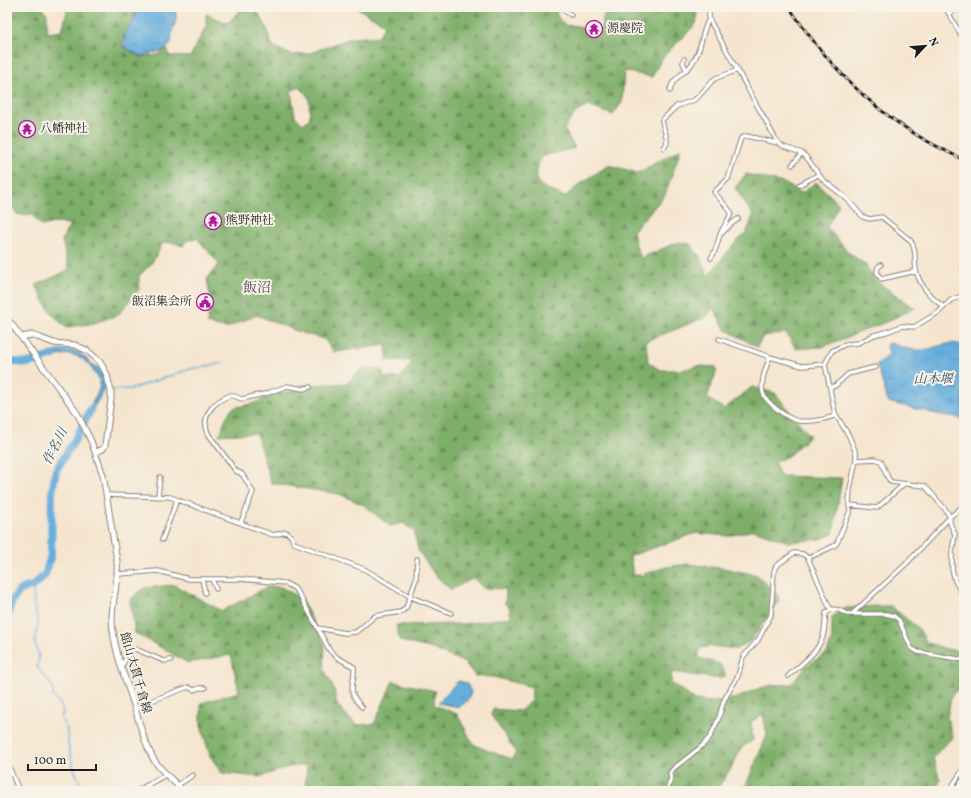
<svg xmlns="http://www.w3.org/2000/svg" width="971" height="798" font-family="Vollkorn,'Noto Serif JP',serif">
	<defs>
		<pattern id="forest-firs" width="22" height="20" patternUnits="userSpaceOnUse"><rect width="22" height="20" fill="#7eaf69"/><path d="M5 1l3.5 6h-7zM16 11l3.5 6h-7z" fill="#668e56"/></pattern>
		<pattern id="water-ripples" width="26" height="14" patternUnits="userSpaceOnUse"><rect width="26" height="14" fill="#66aedd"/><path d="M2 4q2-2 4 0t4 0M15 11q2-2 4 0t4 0" fill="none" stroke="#538db2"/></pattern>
	</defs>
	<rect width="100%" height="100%" fill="#f7f3e8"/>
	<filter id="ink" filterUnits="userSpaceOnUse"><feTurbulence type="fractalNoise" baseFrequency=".025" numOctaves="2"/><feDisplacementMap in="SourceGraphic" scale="8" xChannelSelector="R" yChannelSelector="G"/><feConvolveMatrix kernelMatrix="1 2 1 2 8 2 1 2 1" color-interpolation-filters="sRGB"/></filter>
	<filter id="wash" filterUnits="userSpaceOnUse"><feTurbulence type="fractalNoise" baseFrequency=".012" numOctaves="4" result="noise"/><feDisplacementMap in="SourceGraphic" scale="16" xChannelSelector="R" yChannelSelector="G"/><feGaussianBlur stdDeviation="0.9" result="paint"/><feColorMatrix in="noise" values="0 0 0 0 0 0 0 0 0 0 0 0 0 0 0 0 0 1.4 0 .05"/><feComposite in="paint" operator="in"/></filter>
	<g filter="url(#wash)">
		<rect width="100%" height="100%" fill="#f5e5cf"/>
		<!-- forest -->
		<path fill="url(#forest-firs)" stroke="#4d6642" fill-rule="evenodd" d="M 7,7 L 42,7 L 47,14 L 47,33 L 62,31 L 68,7 L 136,7 L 133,20 L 124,33 L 122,46 L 140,57 L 158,55 L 165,49 L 168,50 L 169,56 L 190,57 L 206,26 L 206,14 L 228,23 L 240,10 L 256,9 L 267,28 L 272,46 L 292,55 L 310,53 L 351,38 L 379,36 L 385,24 L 355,7 L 557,7 C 554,16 561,22 567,26 C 581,24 584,30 595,36 L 601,27 L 606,7 L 699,7 L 696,24 L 662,58 L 652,77 L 624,71 L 622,102 L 613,115 L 588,106 L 575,113 L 564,129 L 575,148 L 541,157 C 530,187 541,186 565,197 L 580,184 L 609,165 L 638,173 L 681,149 L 665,195 L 633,231 L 635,243 L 641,258 L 678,242 L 690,244 L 699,255 L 706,272 L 709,275 L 734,244 L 747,232 L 753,215 L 735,188 L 746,174 L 784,183 L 802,193 L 816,182 L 839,204 L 827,227 L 849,253 L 866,265 L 869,271 L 877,282 L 915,308 L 886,322 L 822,347 L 796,349 L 786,333 L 763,336 L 757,347 L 725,329 L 713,308 L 706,317 L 646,341 L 648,362 L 660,370 L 682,370 L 698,366 L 716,367 L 716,373 L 707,398 L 724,409 L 752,387 L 775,393 L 810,436 L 788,456 L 775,462 L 780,476 L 842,478 L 833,534 L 821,539 L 788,542 L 754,530 L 728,536 L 696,533 L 630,556 L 633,575 L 641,575 L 666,567 L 688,564 L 728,569 L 757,575 L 778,595 L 779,602 L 750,641 L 736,649 L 710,646 L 699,649 L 699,658 L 720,664 L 726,676 L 720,679 L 672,672 L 671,683 L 695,700 L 713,702 L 737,698 L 760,688 L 772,685 L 792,684 L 806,666 L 827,653 L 832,639 L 832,617 L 845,608 L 875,606 L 891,606 L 920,630 L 926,642 L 946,649 L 960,651 L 964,653 L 964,685 L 952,694 L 947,717 L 953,738 L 944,745 L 933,758 L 940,780 L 938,786 L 930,790 L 917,787 L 917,791 L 741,791 L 746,785 L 767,735 L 763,714 L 751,722 L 753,740 L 742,747 L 732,767 L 717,789 L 718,791 L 401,791 L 399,789 L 392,791 L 353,791 L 352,786 L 337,788 L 335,791 L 305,791 L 307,765 L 289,767 L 259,777 L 222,773 L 210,756 L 201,725 L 201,703 L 239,692 L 231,655 L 188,663 L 135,633 L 130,600 L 143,588 L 174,585 L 222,611 L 267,587 L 281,587 L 301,598 L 325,645 L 324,669 L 334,689 L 337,705 L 356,725 L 374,724 L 393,681 L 435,691 L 434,705 L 457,714 L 473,744 L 486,750 L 512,759 L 516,752 L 491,715 L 493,709 L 520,711 L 531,700 L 532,687 L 493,677 L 475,676 L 465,663 L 433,649 L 400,641 L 396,625 L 463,624 L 511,617 L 509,607 L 505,604 L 506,589 L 483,588 L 473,578 L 451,590 L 435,575 L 418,550 L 414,531 L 403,523 L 390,526 L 364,505 L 339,494 L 271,483 L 256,433 L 218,435 L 221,432 L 226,417 L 233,408 L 255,403 L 282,391 L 292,392 L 303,384 L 311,385 L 347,383 L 362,368 L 383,370 L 384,378 L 400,378 L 413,361 L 387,360 L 386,345 L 334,352 L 324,339 L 299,332 L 257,315 L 227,328 L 218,327 L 207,323 L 211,302 L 207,279 L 219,264 L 197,238 L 186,241 L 183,246 L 172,242 L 163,243 L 151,264 L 139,276 L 139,289 L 118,315 L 91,324 L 65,327 L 48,309 L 36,285 L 69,270 L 62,240 L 70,224 L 53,223 L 42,226 L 32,215 L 27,216 L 17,214 L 7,199 ZM 300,87 L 309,98 L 310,118 L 303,124 L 295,116 L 291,91 Z"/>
		<!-- water -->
		<path fill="url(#water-ripples)" stroke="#41657c" d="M 137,7 L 174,7 C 178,20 176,20 172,32 C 171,36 172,41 170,45 C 167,51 147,55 140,56 L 124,46 L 125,34 L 134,21 Z
			M 890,343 C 901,347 912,351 924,350 C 937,348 951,339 964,346 L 964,420 L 952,416 L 949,417 L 888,402 L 877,364 L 890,354 L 886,345 Z
			M 61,350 C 80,350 80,353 93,365 C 95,367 97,367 99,368 C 104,373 103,383 105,389 L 104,390 L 91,412 L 91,415 L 87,422 L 83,416 C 89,407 100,394 100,383 C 99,378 96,376 94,372 C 80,350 65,352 44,361 L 41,357 Z
			M 460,681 L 467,684 L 471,692 L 468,700 L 460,707 L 438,703 L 457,682 Z"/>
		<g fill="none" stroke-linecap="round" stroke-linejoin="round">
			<!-- stream -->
			<path stroke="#66aedd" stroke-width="1.5" d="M 113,390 L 131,389 L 190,369 L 223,363
				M 33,586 L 34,606 L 38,621 L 35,643 L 39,656 L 37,667 L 53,687 L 53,696 L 60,704 L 63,712 L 61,718 L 67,730 L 68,744 L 74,769 L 83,791"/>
			<!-- river -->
			<path stroke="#66aedd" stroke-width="8" d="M 7,362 C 14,361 20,363 27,363 C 36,362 44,358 53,355
				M 7,619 L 11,603 L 19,591 L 27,587 L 33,586 L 45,575 L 51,555 L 52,493 L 56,470 L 76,438 L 90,411"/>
		</g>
	</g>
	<g filter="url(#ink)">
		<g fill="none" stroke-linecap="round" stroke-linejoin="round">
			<!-- minor casing -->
			<g stroke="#888076" stroke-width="5.5">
				<path id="minor" d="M 560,7 L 571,15
					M 709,7 L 709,19 L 778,143 L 784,147 L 802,153 L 807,158 L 823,180 L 846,198 L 863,217 L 870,219 L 882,217 L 910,240 C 917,249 914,259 916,270 C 919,285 932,299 944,307
					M 945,7 L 964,40
					M 949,14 L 960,7
					M 684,59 L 683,63 L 686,69
					M 670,91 C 671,79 684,74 691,65 C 703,49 700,35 709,19
					M 664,148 L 667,143 C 667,135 663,128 662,120 L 677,106 L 694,100 L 698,97 L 712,81 L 716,78 L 738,70
					M 792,165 L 802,153
					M 799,185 L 818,175
					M 722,233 L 731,224 L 738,219
					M 711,258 C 718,248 717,240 722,230 C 725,224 730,219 731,212 L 714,192 L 728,179 L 741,138 L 746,136 L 778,143
					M 881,265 L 878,267 L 877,272 L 881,279 L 916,271
					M 963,269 L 964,269
					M 719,339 L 770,357 L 802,366 L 825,364
					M 770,357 C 766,368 760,381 763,393 C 766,403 789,420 799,421 C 812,422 825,420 836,415
					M 830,387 L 835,386 L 848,374 L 876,367
					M 856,460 L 875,459 L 881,461 L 888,478 L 891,482 L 925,486 L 945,509 L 950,517 L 950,523 L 955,534 L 952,552 L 952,569 L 955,581 L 960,590 L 964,595
					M 106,495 L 170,497 L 273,535 L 286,532 L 291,536 L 294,543 L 364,569 L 411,597 L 451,613
					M 158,497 L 160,477
					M 849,505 L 877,508 L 904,484
					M 241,522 L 253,492 L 242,474 L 236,471 L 209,435 C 199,416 214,401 231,395 L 242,399 L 268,393 L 287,386 L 303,389 L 310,387
					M 162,540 L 177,500
					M 808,558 L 834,546 L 837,543 L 850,511 L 849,505 L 850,489 L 856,460 L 856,453 L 849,436 L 836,415 L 834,409 L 825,364 L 832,351 L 846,344 L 858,343 L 874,335 L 886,332 L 902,326 L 914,327 L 939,312 L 951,300 L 964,295
					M 118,574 L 158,571 L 189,579 L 240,579 L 285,583 L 294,588 L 299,594 L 330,651 L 338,658 L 354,667 C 355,686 345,690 362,707
					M 202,579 L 205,593
					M 212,579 L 216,589
					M 853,613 L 906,564 L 950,517 L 964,505
					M 318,628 L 345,633 L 356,632 L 375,616 L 401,612 L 406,608 L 416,579 L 417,559
					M 121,667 L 131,650 L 135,649 L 164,661 L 171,660
					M 788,676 C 801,664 821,651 824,632 C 825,626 825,619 826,613 L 832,609 L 839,610 L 847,614 L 886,614 L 894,616 L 899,620 L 911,648 L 918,652 L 964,660
					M 135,707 L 188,687 L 194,690 L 199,688 L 205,688
					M 7,762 L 19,791
					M 178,785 L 193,775
					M 137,791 L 167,774
					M 667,791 L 671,778 L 670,773 L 673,769 L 702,746 L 710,737 L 718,720 L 724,700 L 738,676 L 743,657 L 758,640 L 771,615 L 774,571 L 776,566 L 794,553 L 803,554 L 808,558 L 830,609
					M 949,791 L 964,768
					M 956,791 L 964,778"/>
			</g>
			<!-- secondary casing -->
			<g stroke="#888076" stroke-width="7">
				<path id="secondary" d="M 7,318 L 77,413 L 91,441 L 103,475 L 117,561 C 119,581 112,600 112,619 C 113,649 125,677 134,705 C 140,724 144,743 154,760 C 162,772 174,781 183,791
					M 22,337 L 32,335 L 54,343 L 75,345 L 88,351 L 100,362 L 107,375 L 111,391 L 111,399 L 105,445 L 103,449 L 96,452"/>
			</g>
			<!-- minor -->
			<use href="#minor" stroke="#fff" stroke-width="3.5"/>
			<!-- secondary -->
			<use href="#secondary" stroke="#fff" stroke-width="5"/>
			<!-- rail casing -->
			<g stroke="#1c1c1c" stroke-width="3">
				<path id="rail" d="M 789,7 C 822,57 864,103 915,134 C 931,144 948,152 964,160"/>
			</g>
			<!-- rail -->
			<use href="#rail" stroke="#f7f3e8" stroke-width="1.5" stroke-dasharray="4.5" stroke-linecap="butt"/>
		</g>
	</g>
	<!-- icons -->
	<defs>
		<g id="temple-ring" transform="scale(0.9)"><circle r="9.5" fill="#f7f3e8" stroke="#b5179e" stroke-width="1.5"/><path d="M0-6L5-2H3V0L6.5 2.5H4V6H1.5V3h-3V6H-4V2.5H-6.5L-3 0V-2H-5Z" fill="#b5179e"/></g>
		<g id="civic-ring" transform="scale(0.9)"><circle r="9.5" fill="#f7f3e8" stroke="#b5179e" stroke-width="1.5"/><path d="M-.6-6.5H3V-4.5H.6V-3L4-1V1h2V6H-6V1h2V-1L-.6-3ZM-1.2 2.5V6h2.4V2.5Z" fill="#b5179e"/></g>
	</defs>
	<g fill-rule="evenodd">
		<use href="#temple-ring" x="594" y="29"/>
		<use href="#temple-ring" x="27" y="129"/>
		<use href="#temple-ring" x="213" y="221"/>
		<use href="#civic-ring" x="205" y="302"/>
	</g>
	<g text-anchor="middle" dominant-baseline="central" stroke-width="4" stroke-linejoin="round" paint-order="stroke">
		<!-- poi labels -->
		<g font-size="12" fill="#1c1c1c" stroke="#f7f3e8" text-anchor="start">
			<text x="607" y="29">源慶院</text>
			<text x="40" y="129">八幡神社</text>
			<text x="226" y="221">熊野神社</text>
			<text x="192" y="302" text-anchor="end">飯沼集会所</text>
		</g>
		<!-- street labels -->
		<g font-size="12" fill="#1c1c1c" stroke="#f7f3e8">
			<text transform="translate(135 673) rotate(74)">館山大貫千倉線</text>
		</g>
		<!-- water labels -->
		<g font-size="13" font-style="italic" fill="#3a5669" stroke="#f7f3e8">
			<text x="933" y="380">山本堰</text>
			<text transform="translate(56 447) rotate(-63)">作名川</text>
		</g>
		<!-- quarter labels -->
		<g font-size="14" fill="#604a5c" stroke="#f7f3e8">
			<text x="257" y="288">飯沼</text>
		</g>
	</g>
	<!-- margin -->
	<rect width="971" height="798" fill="none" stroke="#f7f3e8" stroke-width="24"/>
	<!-- north arrow -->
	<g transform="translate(925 46) rotate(64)" stroke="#f7f3e8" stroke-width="3" paint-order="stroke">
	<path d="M0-3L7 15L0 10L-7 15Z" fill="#1c1c1c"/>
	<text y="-6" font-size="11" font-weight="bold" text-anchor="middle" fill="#1c1c1c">N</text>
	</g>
	<!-- scale -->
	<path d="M28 764v6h68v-6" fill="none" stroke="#1c1c1c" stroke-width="2"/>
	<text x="34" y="764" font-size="12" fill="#1c1c1c" stroke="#f7f3e8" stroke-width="3" paint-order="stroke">100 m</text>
</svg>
